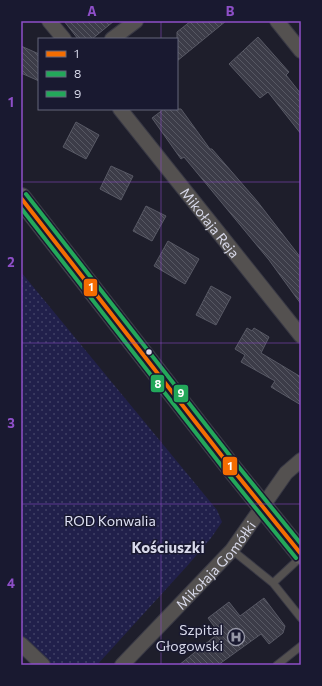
<svg xmlns="http://www.w3.org/2000/svg" width="322" height="686" font-family="Commissioner,sans-serif">
	<defs>
		<pattern id="park-dots" width="8" height="8" patternUnits="userSpaceOnUse"><rect width="8" height="8" fill="#21204b"/><path d="M2 2h.1M6 6h.1" fill="none" stroke="#404065" stroke-width="1.8" stroke-linecap="round"/></pattern>
		<pattern id="building-back-hatch" width="6" height="6" patternUnits="userSpaceOnUse"><rect width="6" height="6" fill="#3c3c48"/><path d="M-1 5l2 2M0 0l6 6M5-1l2 2" fill="none" stroke="#575863"/></pattern>
	</defs>
	<rect width="100%" height="100%" fill="#1e1e2b"/>
	<!-- park -->
	<path fill="url(#park-dots)" d="M 21,272 L 217,510 L 222,522 L 211,538 L 188,565 L 97,665 L 50,665 L 21,637 Z"/>
	<!-- building -->
	<path fill="url(#building-back-hatch)" stroke="#585965" d="M 64,21 L 114,21 L 92,39 L 78,39 Z
		M 191,21 L 226,21 L 177,61 L 177,32 Z
		M 258,37 L 289,72 L 286,75 L 301,94 L 301,134 L 268,92 L 260,98 L 229,64 Z
		M 21,46 L 39,54 L 39,81 L 21,73 Z
		M 164,109 L 181,109 L 210,149 L 212,149 L 257,201 L 301,258 L 301,304 L 269,260 L 184,157 L 181,159 L 152,118 Z
		M 76,122 L 99,135 L 86,159 L 63,147 Z
		M 111,166 L 133,176 L 121,200 L 100,189 Z
		M 146,206 L 166,216 L 152,241 L 133,231 Z
		M 168,241 L 199,259 L 185,284 L 154,266 Z
		M 211,286 L 231,297 L 216,325 L 196,315 Z
		M 247,328 L 252,331 L 254,328 L 269,337 L 261,353 L 301,377 L 301,405 L 271,387 L 275,381 L 241,362 L 245,355 L 235,349 Z
		M 264,598 L 285,626 L 283,633 L 269,644 L 261,634 L 218,665 L 179,665 L 219,633 L 208,618 L 229,602 L 240,616 Z"/>
	<g fill="none" stroke-linecap="round" stroke-linejoin="round">
		<!-- lane casing -->
		<g stroke="#393945" stroke-width="9">
			<path id="lane" d="M 232,550 L 273,583
				M 301,557 L 273,583 L 301,618
				M 277,665 L 301,646"/>
		</g>
		<!-- street casing -->
		<g stroke="#393945" stroke-width="16">
			<g id="street">
				<path d="M 49,21 L 64,39"/>
				<path d="M 277,21 L 301,51"/>
				<path d="M 112,39 L 136,21"/>
				<path id="s1" d="M 120,109 L 301,336"/>
				<path d="M 21,644 L 43,665"/>
				<path id="s2" d="M 122,665 L 232,550 L 286,473 L 301,460"/>
			</g>
		</g>
		<!-- secondary casing -->
		<g stroke="#393945" stroke-width="22">
			<path id="secondary" d="M 21,198 L 229,465 L 301,554"/>
		</g>
		<!-- lane -->
		<use href="#lane" stroke="#545150" stroke-width="7"/>
		<!-- street -->
		<use href="#street" stroke="#545150" stroke-width="14"/>
		<!-- secondary -->
		<use href="#secondary" stroke="#605d5b" stroke-width="20"/>
		<!-- bus-1 casing -->
		<g stroke="#191930" stroke-width="7">
			<path id="bus-1" d="M 21,198 L 229,465 L 301,554"/>
		</g>
		<!-- bus-2 casing -->
		<g stroke="#191930" stroke-width="7">
			<path id="bus-2" d="M 21,208 L 224,469 L 296,558"/>
		</g>
		<!-- bus-3 casing -->
		<g stroke="#191930" stroke-width="7">
			<path id="bus-3" d="M 26,194 L 234,461 L 301,544"/>
		</g>
		<!-- bus-1 -->
		<use href="#bus-1" stroke="#f46d01" stroke-width="4"/>
		<!-- bus-2 -->
		<use href="#bus-2" stroke="#23a85a" stroke-width="4"/>
		<!-- bus-3 -->
		<use href="#bus-3" stroke="#23a85a" stroke-width="4"/>
	</g>
	<!-- grid -->
	<path fill="none" stroke="#8e4fc8" stroke-width="1" stroke-opacity="0.55" d="M 161,21 L 161,39M 161,109 L 161,665M 21,182 L 301,182M 21,343 L 301,343M 21,504 L 301,504"/>
	<!-- icons -->
	<defs>
		<g id="hospital-ring" transform="scale(0.9)"><circle r="9.5" fill="#191930" stroke="#9798a7" stroke-width="1.5"/><path d="M-5-5h3v3.5h4V-5h3V5h-3V1.5h-4V5h-3Z" fill="#9798a7"/></g>
	</defs>
	<g fill-rule="evenodd">
		<use href="#hospital-ring" x="236" y="637"/>
	</g>
	<!-- markers -->
	<circle fill="#d8d9ea" stroke="#191930" stroke-width="1.5" cx="149" cy="352" r="3.5"/>
	<g text-anchor="middle" dominant-baseline="central" stroke-width="3" stroke-linejoin="round" paint-order="stroke">
		<!-- street labels -->
		<g font-size="14" fill="#d8d9ea" stroke="#191930">
			<text stroke="none"><textPath href="#s1" startOffset="145">Mikołaja Reja</textPath></text>
			<text stroke="none"><textPath href="#s2" startOffset="137">Mikołaja Gomółki</textPath></text>
		</g>
		<!-- park labels -->
		<g font-size="14" fill="#dfe1f5" stroke="#191930">
			<text x="110" y="520">ROD Konwalia</text>
		</g>
		<!-- poi labels -->
		<g font-size="14" fill="#d8d9ea" stroke="#191930" text-anchor="end">
			<text x="223" y="629">Szpital<tspan x="223" dy="16">Głogowski</tspan></text>
		</g>
		<!-- neighbourhood labels -->
		<g font-size="15" font-weight="bold" fill="#d8d9ea" stroke="#191930">
			<text x="168" y="547">Kościuszki</text>
		</g>
	</g>
	<g stroke="#191930" stroke-width="1.5">
		<rect x="83" y="278" width="15" height="19" rx="4" fill="#f46d01"/>
		<rect x="150" y="374" width="15" height="19" rx="4" fill="#23a85a"/>
		<rect x="173" y="384" width="16" height="19" rx="4" fill="#23a85a"/>
		<rect x="222" y="456" width="16" height="20" rx="4" fill="#f46d01"/>
	</g>
	<g font-size="11" text-anchor="middle" font-weight="bold" fill="#fff">
		<text x="91" y="291">1</text>
		<text x="158" y="388">8</text>
		<text x="181" y="397">9</text>
		<text x="230" y="470">1</text>
	</g>
	<!-- border -->
	<rect width="322" height="686" fill="none" stroke="#191930" stroke-width="44"/>
	<!-- legend -->
	<rect x="38" y="38" width="140" height="72" fill="#191930" stroke="#65667a"/>
	<rect x="46" y="51" width="20" height="6" fill="#f46d01" stroke="#65667a"/>
	<text x="74" y="58" font-size="12" fill="#d8d9ea">1</text>
	<rect x="46" y="71" width="20" height="6" fill="#23a85a" stroke="#65667a"/>
	<text x="74" y="78" font-size="12" fill="#d8d9ea">8</text>
	<rect x="46" y="91" width="20" height="6" fill="#23a85a" stroke="#65667a"/>
	<text x="74" y="98" font-size="12" fill="#d8d9ea">9</text>
	<rect x="22" y="22" width="278" height="642" fill="none" stroke="#8e4fc8" stroke-width="1.5"/>
	<g font-size="13" text-anchor="middle" font-weight="bold" fill="#8e4fc8">
		<text x="92" y="16">A</text>
		<text x="230" y="16">B</text>
		<text x="11" y="107">1</text>
		<text x="11" y="267">2</text>
		<text x="11" y="428">3</text>
		<text x="11" y="588">4</text>
	</g>
</svg>
